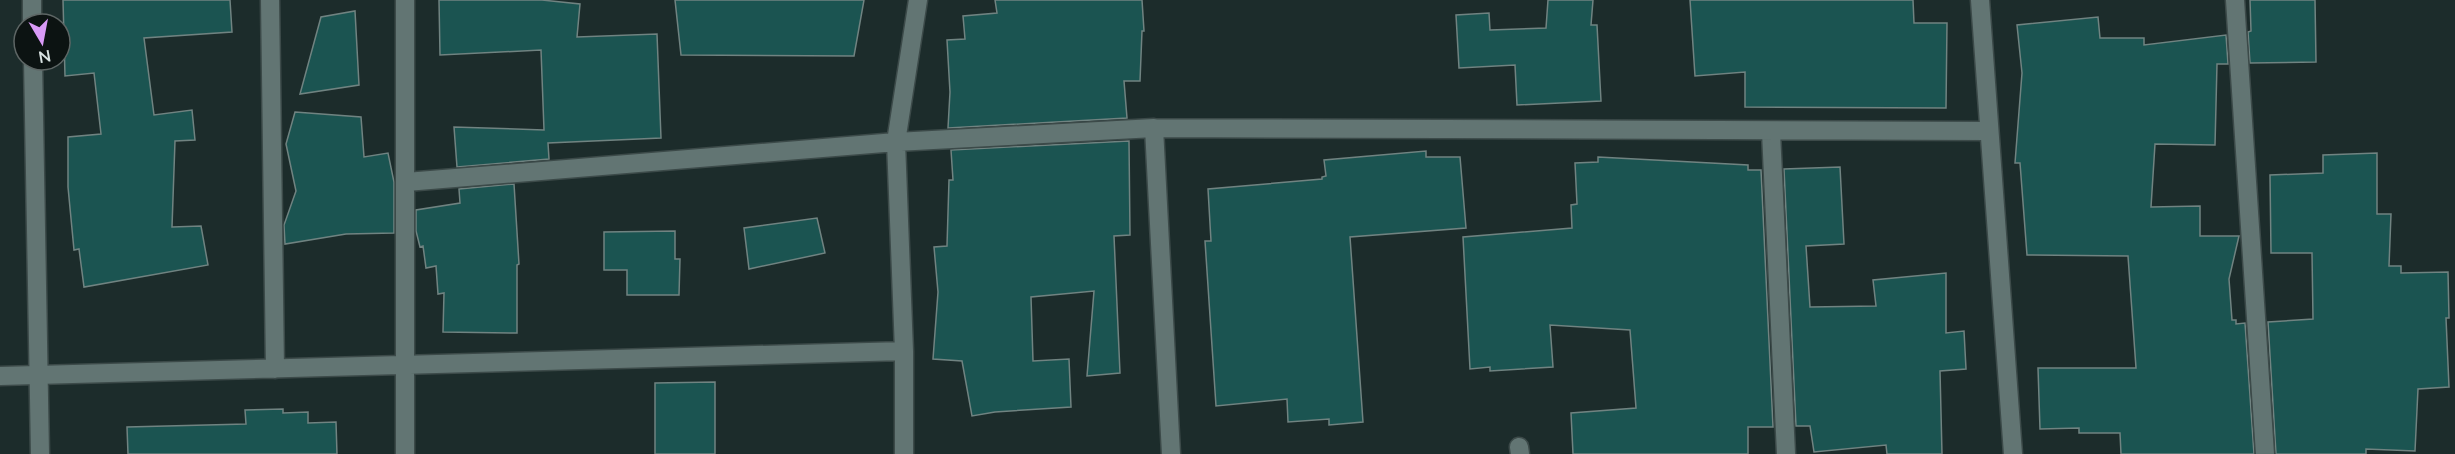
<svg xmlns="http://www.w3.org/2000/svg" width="2455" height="454" font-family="Lato,sans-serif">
	<rect width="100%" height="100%" fill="#1c2c2b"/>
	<!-- building -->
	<path fill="#1b5451" stroke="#708381" stroke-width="1.5" d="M 63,0 L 230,0 L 232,32 L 144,38 L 154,115 L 192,110 L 195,140 L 175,141 L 172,227 L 201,226 L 208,265 L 84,287 L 79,249 L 74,250 L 68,187 L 68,137 L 101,134 L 94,73 L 65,76 Z
		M 439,0 L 542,0 L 580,4 L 577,37 L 657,34 L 661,138 L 548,143 L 549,159 L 457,167 L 454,127 L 544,130 L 541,50 L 440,55 Z
		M 675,0 L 864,0 L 854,56 L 681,55 Z
		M 995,0 L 1142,0 L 1144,31 L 1142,31 L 1140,81 L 1124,81 L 1127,118 L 948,128 L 950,92 L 947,40 L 965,39 L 963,16 L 997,13 Z
		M 1548,0 L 1593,0 L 1591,25 L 1597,25 L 1601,101 L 1517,105 L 1515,65 L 1459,68 L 1456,15 L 1489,13 L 1490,30 L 1546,28 Z
		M 1690,0 L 1913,0 L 1914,23 L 1947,23 L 1946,108 L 1745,107 L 1745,72 L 1695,76 Z
		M 2250,0 L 2315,0 L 2316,62 L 2250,63 L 2248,32 L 2251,31 Z
		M 355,11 L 359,85 L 300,94 L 321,17 Z
		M 2098,17 L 2100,38 L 2144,38 L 2144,45 L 2226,35 L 2228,64 L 2217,64 L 2215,145 L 2155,144 L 2151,207 L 2200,206 L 2200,236 L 2239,236 L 2229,279 L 2232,320 L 2236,320 L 2236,324 L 2245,323 L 2254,454 L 2121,454 L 2120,433 L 2079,433 L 2079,428 L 2040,429 L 2038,368 L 2136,368 L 2128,256 L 2027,255 L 2020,163 L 2015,163 L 2022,73 L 2017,25 Z
		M 295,112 L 361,117 L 364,157 L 388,153 L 394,182 L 394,233 L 346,234 L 285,244 L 284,225 L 296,191 L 286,144 Z
		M 1129,141 L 1130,235 L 1114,236 L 1120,373 L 1087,376 L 1094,291 L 1031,297 L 1033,361 L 1069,359 L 1071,407 L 995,412 L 972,416 L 962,361 L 933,359 L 938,292 L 934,247 L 947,246 L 949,180 L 953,180 L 951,150 Z
		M 1426,151 L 1426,157 L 1460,157 L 1466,228 L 1350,237 L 1363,422 L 1329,425 L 1329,419 L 1288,422 L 1287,399 L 1216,406 L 1205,241 L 1211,241 L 1208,189 L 1322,179 L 1322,177 L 1326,176 L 1324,160 Z
		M 2377,153 L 2377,214 L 2391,214 L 2389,266 L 2401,266 L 2401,273 L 2448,272 L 2449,318 L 2446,318 L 2449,387 L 2418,389 L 2415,451 L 2366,449 L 2366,454 L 2276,454 L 2268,322 L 2313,319 L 2312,253 L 2271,253 L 2270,175 L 2323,173 L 2323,155 Z
		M 1598,157 L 1748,165 L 1748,170 L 1761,170 L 1773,427 L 1748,427 L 1748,454 L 1573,454 L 1571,413 L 1636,408 L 1630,330 L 1550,325 L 1553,367 L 1490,371 L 1490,367 L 1470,369 L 1463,237 L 1572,228 L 1571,205 L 1577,204 L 1575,163 L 1598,162 Z
		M 1840,167 L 1844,244 L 1806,246 L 1810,307 L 1876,306 L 1873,280 L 1946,273 L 1946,333 L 1964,331 L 1966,369 L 1940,371 L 1942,454 L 1887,454 L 1886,445 L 1814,452 L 1810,426 L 1796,426 L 1784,169 Z
		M 514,184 L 519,264 L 517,265 L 517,333 L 443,332 L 444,293 L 438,294 L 436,266 L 426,268 L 423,246 L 420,247 L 416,231 L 416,210 L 460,203 L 459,189 Z
		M 817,218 L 825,253 L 749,269 L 744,228 Z
		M 675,231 L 675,259 L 680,259 L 679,295 L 627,295 L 627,270 L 604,270 L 604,232 Z
		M 715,382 L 715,454 L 655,454 L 655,383 Z
		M 283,409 L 283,413 L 308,412 L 308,423 L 336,422 L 337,454 L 128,454 L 127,427 L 246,424 L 245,410 Z"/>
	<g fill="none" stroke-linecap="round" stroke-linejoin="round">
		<!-- street casing -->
		<g stroke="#3c4a49" stroke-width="21">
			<path id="street" d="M 32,0 L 32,24
				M 270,0 L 275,369
				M 405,0 L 405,454
				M 1980,0 L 2013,454
				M 2235,0 L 2265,454
				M 33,60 L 40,454
				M 1154,128 L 1171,454
				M 1771,132 L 1786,454
				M 406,182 L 896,142 L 1154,128 L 1989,131
				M 0,376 L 904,351
				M 1519,447 L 1520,454
				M 904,454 L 904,351 L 896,142 L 918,0"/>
		</g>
		<!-- street -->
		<use href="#street" stroke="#627573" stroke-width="18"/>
	</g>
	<!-- north arrow -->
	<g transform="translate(42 42) rotate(170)"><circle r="28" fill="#0c1312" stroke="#5e6665" stroke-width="1.5"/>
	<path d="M0-4.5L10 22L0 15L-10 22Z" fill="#d99af7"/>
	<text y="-9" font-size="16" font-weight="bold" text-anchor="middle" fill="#d9e3e2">N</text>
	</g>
</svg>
